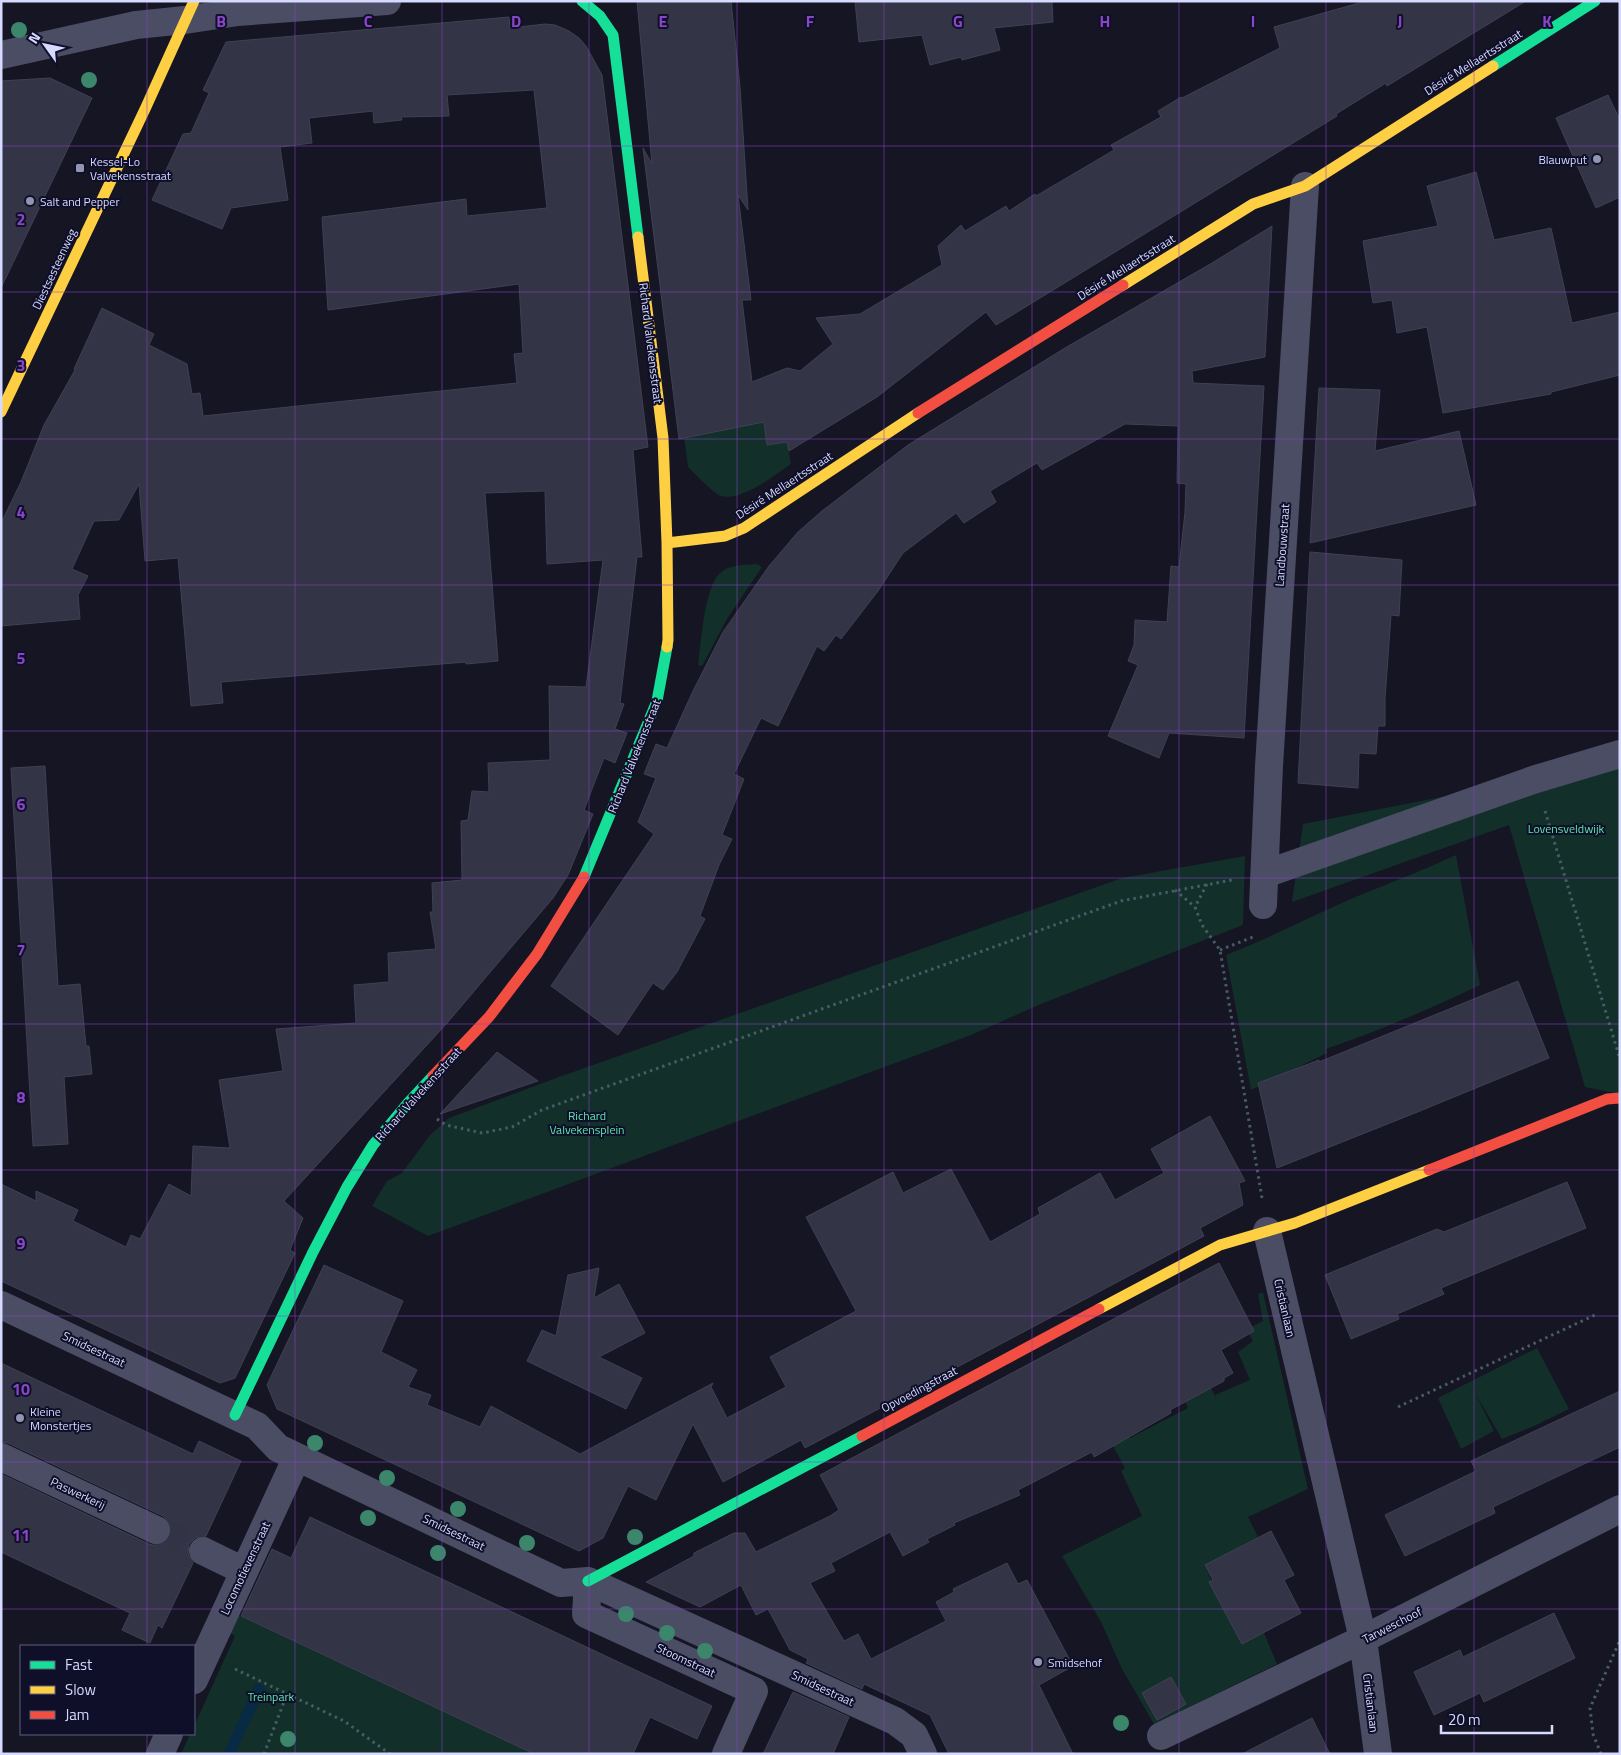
<svg xmlns="http://www.w3.org/2000/svg" width="1621" height="1755" font-family="'Titillium Web',sans-serif">
	<rect width="100%" height="100%" fill="#151523"/>
	<!-- green -->
	<path fill="#122f2a" d="M 764,422 L 767,445 L 787,442 L 791,464 C 775,475 741,502 721,496 C 714,494 694,473 688,467 L 684,437 Z
		M 757,564 L 762,567 L 727,619 L 702,666 L 698,665 C 701,643 704,590 719,574 C 729,564 744,565 757,564 Z
		M 1620,762 L 1620,1094 L 1585,1087 L 1509,825 L 1292,902 L 1303,824 Z
		M 1456,855 L 1480,985 C 1430,1009 1379,1031 1326,1049 L 1327,1053 L 1251,1090 L 1226,955 C 1272,937 1315,914 1360,895 C 1392,882 1424,870 1456,855 Z
		M 1245,856 L 1243,925 L 1041,1004 L 971,1035 L 428,1236 L 372,1206 L 387,1181 L 402,1173 L 430,1135 L 449,1118 L 559,1077 L 1122,878 Z
		M 1263,1292 L 1308,1489 L 1248,1517 L 1258,1537 L 1205,1566 L 1225,1610 L 1242,1643 L 1264,1633 L 1277,1664 L 1154,1724 L 1122,1669 L 1101,1622 L 1062,1556 L 1142,1516 L 1121,1471 L 1125,1468 L 1104,1429 L 1120,1420 L 1130,1438 L 1188,1408 L 1184,1399 L 1210,1385 L 1216,1399 L 1215,1395 L 1250,1380 L 1238,1352 L 1253,1341 L 1246,1329 L 1263,1321 L 1258,1294 Z
		M 1537,1348 L 1569,1409 L 1534,1426 L 1502,1439 L 1475,1393 L 1494,1431 L 1461,1449 L 1438,1398 Z
		M 238,1615 L 533,1754 L 181,1754 L 190,1734 L 194,1734 L 194,1726 L 235,1636 L 230,1633 Z"/>
	<g fill="none" stroke-linecap="round" stroke-linejoin="round">
		<!-- stream -->
		<path stroke="#092a45" stroke-width="11" d="M 229,1754 L 259,1689"/>
	</g>
	<!-- building -->
	<path fill="#333445" stroke="#404056" d="M 637,1 L 731,1 L 740,87 L 748,210 L 738,195 L 751,300 L 742,300 L 752,382 L 787,368 L 800,371 L 833,344 L 816,318 L 860,314 L 942,265 L 938,246 L 961,225 L 965,231 L 1006,206 L 1009,211 L 1035,194 L 1036,196 L 1114,150 L 1111,145 L 1161,117 L 1158,111 L 1181,97 L 1182,98 L 1280,48 L 1274,27 L 1366,1 L 1526,1 L 1387,86 L 1386,83 L 1336,114 L 1337,116 L 996,325 L 986,312 L 877,397 L 789,451 L 787,442 L 767,445 L 764,422 L 679,439 L 643,148 L 652,164 Z
		M 855,1 L 1052,1 L 1053,22 L 994,28 L 1000,50 L 962,60 L 961,57 L 930,65 L 922,35 L 859,42 Z
		M 509,17 L 510,28 L 545,24 L 555,25 L 569,31 L 579,38 L 586,46 L 602,75 L 648,447 L 633,450 L 642,557 L 637,557 L 620,703 L 624,704 L 615,729 L 627,733 L 615,763 L 604,758 L 584,810 L 593,814 L 568,875 L 553,898 L 448,1022 L 284,1201 L 303,1218 L 290,1250 L 295,1253 L 235,1378 L 220,1383 L 1,1281 L 1,1184 L 36,1201 L 36,1191 L 78,1210 L 73,1221 L 126,1247 L 131,1235 L 140,1239 L 169,1184 L 191,1196 L 193,1146 L 230,1148 L 219,1080 L 283,1071 L 276,1029 L 356,1023 L 354,985 L 389,982 L 388,953 L 436,949 L 430,912 L 433,912 L 432,883 L 462,880 L 461,821 L 468,820 L 472,791 L 489,792 L 488,763 L 550,760 L 549,686 L 586,687 L 603,560 L 547,564 L 545,491 L 485,493 L 498,661 L 466,664 L 466,662 L 221,682 L 223,703 L 191,706 L 178,558 L 145,561 L 139,484 L 119,520 L 94,521 L 72,569 L 88,576 L 78,595 L 80,619 L 1,626 L 1,523 L 21,482 L 44,425 L 75,370 L 74,369 L 102,308 L 154,334 L 149,345 L 187,364 L 192,394 L 200,393 L 203,416 L 517,383 L 514,354 L 523,353 L 519,284 L 328,310 L 322,217 L 466,199 L 467,216 L 547,208 L 534,90 L 447,95 L 449,116 L 401,117 L 402,120 L 374,123 L 373,111 L 309,118 L 312,143 L 280,147 L 288,200 L 231,208 L 222,229 L 152,200 L 183,134 L 191,133 L 209,93 L 203,90 L 226,42 Z
		M 50,78 L 92,98 L 1,288 L 1,81 Z
		M 1608,95 L 1620,120 L 1620,197 L 1596,208 L 1556,118 Z
		M 1476,172 L 1494,240 L 1551,228 L 1572,323 L 1620,312 L 1620,375 L 1551,392 L 1551,394 L 1443,413 L 1427,327 L 1397,333 L 1392,300 L 1373,303 L 1363,241 L 1438,226 L 1427,186 Z
		M 1272,226 L 1265,357 L 1192,371 L 1193,383 L 1264,386 L 1244,738 L 1169,733 L 1159,758 L 1108,736 L 1138,665 L 1128,661 L 1134,645 L 1135,620 L 1167,622 L 1171,566 L 1179,567 L 1185,512 L 1186,484 L 1177,483 L 1178,426 L 1125,424 L 1042,470 L 1037,463 L 990,491 L 996,502 L 964,523 L 956,513 L 903,553 L 878,591 L 841,639 L 836,635 L 824,651 L 817,646 L 778,726 L 761,718 L 734,774 L 744,779 L 722,835 L 732,839 L 719,865 L 700,916 L 705,919 L 677,972 L 663,990 L 653,983 L 618,1035 L 551,986 L 654,834 L 638,822 L 656,778 L 644,774 L 656,744 L 667,748 L 693,691 L 723,632 L 769,566 L 798,532 L 822,511 L 908,445 L 1065,348 L 1212,263 Z
		M 1319,388 L 1380,390 L 1375,451 L 1459,431 L 1476,505 L 1310,543 Z
		M 1310,552 L 1402,560 L 1399,616 L 1391,615 L 1385,699 L 1385,726 L 1378,726 L 1376,754 L 1359,753 L 1358,788 L 1298,783 Z
		M 45,766 L 58,986 L 80,984 L 86,1046 L 89,1046 L 92,1074 L 64,1077 L 68,1144 L 33,1146 L 11,768 Z
		M 1518,981 L 1549,1058 L 1415,1113 L 1277,1168 L 1258,1083 L 1319,1060 L 1319,1062 Z
		M 497,1052 L 538,1081 L 440,1114 Z
		M 1210,1116 L 1245,1181 L 1239,1183 L 1243,1205 L 1200,1228 L 1204,1236 L 805,1448 L 801,1440 L 723,1482 L 693,1424 L 656,1500 L 628,1486 L 603,1538 L 579,1551 L 277,1409 L 267,1385 L 324,1265 L 403,1301 L 381,1352 L 417,1370 L 408,1387 L 431,1395 L 427,1405 L 480,1427 L 491,1406 L 580,1454 L 713,1383 L 711,1387 L 727,1418 L 786,1387 L 770,1357 L 856,1311 L 806,1217 L 893,1172 L 903,1193 L 951,1169 L 990,1242 L 1040,1214 L 1038,1208 L 1100,1173 L 1115,1200 L 1164,1173 L 1151,1149 Z
		M 1567,1182 L 1586,1228 L 1441,1288 L 1444,1294 L 1397,1314 L 1399,1319 L 1351,1339 L 1325,1275 L 1437,1229 L 1444,1232 Z
		M 1219,1263 L 1254,1331 L 1221,1350 L 1233,1373 L 1224,1378 L 1224,1381 L 1170,1410 L 1171,1413 L 1094,1457 L 1092,1452 L 1018,1490 L 1020,1495 L 954,1523 L 955,1525 L 927,1539 L 929,1542 L 903,1556 L 890,1532 L 831,1563 L 835,1571 L 810,1583 L 844,1641 L 858,1634 L 871,1659 L 946,1621 L 936,1602 L 954,1592 L 953,1589 L 1007,1563 L 1018,1584 L 1027,1580 L 1073,1666 L 1039,1685 L 1073,1754 L 949,1754 L 930,1715 L 864,1684 L 862,1689 L 806,1663 L 808,1659 L 790,1650 L 768,1609 L 756,1615 L 741,1585 L 700,1607 L 646,1582 L 694,1556 L 694,1553 L 734,1533 L 745,1533 L 756,1552 L 830,1516 L 839,1510 L 820,1475 Z
		M 599,1268 L 594,1298 L 619,1284 L 645,1333 L 599,1357 L 642,1378 L 626,1409 L 527,1361 L 542,1330 L 556,1336 L 568,1275 Z
		M 1,1363 L 193,1454 L 199,1441 L 241,1461 L 206,1536 L 195,1538 L 189,1544 L 188,1553 L 190,1559 L 193,1563 L 162,1628 L 158,1625 L 150,1643 L 122,1630 L 130,1613 L 1,1552 L 1,1474 L 149,1544 L 157,1546 L 164,1543 L 170,1537 L 172,1529 L 169,1522 L 163,1516 L 8,1443 L 1,1442 Z
		M 1620,1391 L 1620,1447 L 1493,1507 L 1495,1513 L 1405,1556 L 1385,1515 L 1476,1471 L 1471,1461 Z
		M 310,1517 L 712,1706 L 697,1739 L 650,1717 L 633,1754 L 534,1754 L 241,1616 L 272,1549 L 291,1558 Z
		M 1271,1531 L 1294,1575 L 1284,1580 L 1301,1613 L 1242,1644 L 1209,1582 L 1213,1580 L 1205,1565 Z
		M 1554,1613 L 1575,1658 L 1484,1702 L 1480,1693 L 1434,1715 L 1414,1672 L 1460,1650 L 1463,1657 Z
		M 1171,1677 L 1186,1704 L 1157,1720 L 1142,1693 Z
		M 793,1692 L 849,1717 L 833,1754 L 763,1754 Z
		M 1312,1718 L 1330,1754 L 1242,1754 Z"/>
	<g fill="none" stroke-linecap="round" stroke-linejoin="round">
		<!-- street-tunnel -->
		<path stroke="#323344" stroke-width="28" stroke-dasharray="28 14" stroke-linecap="butt" d="M 156,1530 L 203,1551"/>
		<!-- path -->
		<path stroke="#485c65" stroke-width="3" stroke-dasharray="2.5 4" stroke-linecap="butt" d="M 1545,811 L 1620,1059
			M 1207,884 L 1195,907 L 1202,925 L 1220,950 L 1262,1198
			M 1175,890 L 1195,907
			M 1220,950 L 1253,937
			M 437,1119 L 446,1125 L 482,1133 L 512,1127 L 542,1110 L 1121,901 L 1232,880
			M 1398,1407 L 1595,1315
			M 235,1669 L 344,1721 L 390,1754
			M 264,1754 L 287,1694
			M 1601,1754 L 1593,1734 L 1590,1708 L 1620,1640"/>
		<!-- street -->
		<path stroke="#4a4d64" stroke-width="28" d="M 1,55 L 136,25 L 185,20 L 238,12 L 387,1
			M 1265,874 L 1536,779 L 1620,754
			M 1263,905 L 1269,766 L 1305,186
			M 1267,1231 L 1363,1639 L 1378,1754
			M 1,1305 L 257,1426 L 278,1448 L 561,1583 L 588,1581 L 895,1721 L 914,1735 L 923,1754
			M 1,1457 L 156,1530
			M 203,1551 L 244,1571
			M 588,1581 L 586,1614 L 754,1691 L 726,1754
			M 194,1680 L 297,1457
			M 1161,1736 L 1363,1639 L 1620,1509
			M 160,1754 L 169,1734"/>
		<!-- fast -->
		<path stroke="#16e098" stroke-width="11" d="M 582,1 L 600,16 L 613,35 L 638,237
			M 1493,66 L 1595,1
			M 584,877 L 657,701 L 667,647
			M 235,1415 L 313,1252 L 347,1187 L 373,1145 L 408,1103 L 433,1076
			M 588,1581 L 862,1436"/>
		<!-- slow -->
		<path stroke="#ffcf43" stroke-width="11" d="M 638,237 L 663,438 L 667,543 L 668,640 L 667,647
			M 1123,285 L 1253,204 L 1305,186 L 1493,66
			M 1,412 L 146,107 L 194,1
			M 667,543 L 725,536 L 744,528 L 918,413
			M 1099,1309 L 1220,1245 L 1295,1223 L 1429,1170"/>
		<!-- jam -->
		<path stroke="#f24e42" stroke-width="11" d="M 918,413 L 1123,285
			M 433,1076 L 489,1017 L 537,954 L 584,877
			M 1429,1170 L 1607,1099 L 1620,1098
			M 862,1436 L 1099,1309"/>
	</g>
	<!-- trees -->
	<g fill="#3c876c">
		<circle cx="19" cy="30" r="8"/>
		<circle cx="89" cy="80" r="8"/>
		<circle cx="315" cy="1443" r="8"/>
		<circle cx="387" cy="1478" r="8"/>
		<circle cx="458" cy="1509" r="8"/>
		<circle cx="368" cy="1518" r="8"/>
		<circle cx="635" cy="1537" r="8"/>
		<circle cx="527" cy="1543" r="8"/>
		<circle cx="438" cy="1553" r="8"/>
		<circle cx="626" cy="1614" r="8"/>
		<circle cx="667" cy="1633" r="8"/>
		<circle cx="705" cy="1651" r="8"/>
		<circle cx="1121" cy="1723" r="8"/>
		<circle cx="288" cy="1739" r="8"/>
	</g>
	<!-- grid -->
	<path fill="none" stroke="#8946c9" stroke-width="1" stroke-opacity="0.55" d="M 147,1 L 147,1646M 295,1 L 295,1754M 442,1 L 442,1754M 589,1 L 589,1754M 737,1 L 737,1754M 884,1 L 884,1754M 1032,1 L 1032,1754M 1179,1 L 1179,1754M 1326,1 L 1326,1754M 1474,1 L 1474,1754M 1,146 L 1620,146M 1,292 L 1620,292M 1,439 L 1620,439M 1,585 L 1620,585M 1,731 L 1620,731M 1,878 L 1620,878M 1,1024 L 1620,1024M 1,1170 L 1620,1170M 1,1316 L 1620,1316M 1,1462 L 1620,1462M 1,1609 L 1620,1609M 147,1734 L 147,1754"/>
	<!-- markers -->
	<g fill="#9295b2" stroke="#0f0f29" stroke-width="2">
		<circle cx="1597" cy="159" r="5"/>
		<rect x="75" y="163" width="10" height="10" rx="2.5"/>
		<circle cx="30" cy="201" r="5"/>
		<circle cx="20" cy="1418" r="5"/>
		<circle cx="1038" cy="1662" r="5"/>
	</g>
	<g text-anchor="middle" dominant-baseline="central" stroke-width="4" stroke-linejoin="round" paint-order="stroke">
		<!-- street labels -->
		<g font-size="12" fill="#d6daff" stroke="#0f0f29">
			<text transform="translate(1473 62) rotate(-32)">Désiré Mellaertsstraat</text>
			<text transform="translate(1126 267) rotate(-32)">Désiré Mellaertsstraat</text>
			<text transform="translate(54 269) rotate(-65)">Diestsesteenweg</text>
			<text transform="translate(651 343) rotate(83)">Richard Valvekensstraat</text>
			<text transform="translate(784 485) rotate(-33)">Désiré Mellaertsstraat</text>
			<text transform="translate(1282 545) rotate(-86)">Landbouwstraat</text>
			<text transform="translate(634 756) rotate(-68)">Richard Valvekensstraat</text>
			<text transform="translate(418 1094) rotate(-48)">Richard Valvekensstraat</text>
			<text transform="translate(1285 1308) rotate(77)">Cristianlaan</text>
			<text transform="translate(94 1349) rotate(25)">Smidsestraat</text>
			<text transform="translate(919 1389) rotate(-28)">Opvoedingstraat</text>
			<text transform="translate(78 1493) rotate(25)">Paswerkerij</text>
			<text transform="translate(454 1532) rotate(26)">Smidsestraat</text>
			<text transform="translate(245 1568) rotate(-65)">Locomotievenstraat</text>
			<text transform="translate(1392 1625) rotate(-27)">Tarweschoof</text>
			<text transform="translate(686 1660) rotate(25)">Stoomstraat</text>
			<text transform="translate(823 1688) rotate(25)">Smidsestraat</text>
			<text transform="translate(1371 1703) rotate(83)">Cristianlaan</text>
		</g>
		<!-- poi labels -->
		<g font-size="12" fill="#d6daff" stroke="#0f0f29" text-anchor="start">
			<text x="1587" y="159" text-anchor="end">Blauwput</text>
			<text x="90" y="161">Kessel-Lo<tspan x="90" dy="14">Valvekensstraat</tspan></text>
			<text x="40" y="201">Salt and Pepper</text>
			<text x="30" y="1411">Kleine<tspan x="30" dy="14">Monstertjes</tspan></text>
			<text x="1048" y="1662">Smidsehof</text>
		</g>
		<!-- park labels -->
		<g font-size="12" fill="#5ce5a8" stroke="#0f0f29">
			<text x="1566" y="828">Lovensveldwijk</text>
			<text x="587" y="1115">Richard<tspan x="587" dy="14">Valvekensplein</tspan></text>
			<text x="271" y="1696">Treinpark</text>
		</g>
	</g>
	<g font-size="16" text-anchor="middle" font-weight="bold" fill="#8946c9" stroke="#0f0f29" stroke-width="4" stroke-linejoin="round" paint-order="stroke">
		<text x="221" y="27">B</text>
		<text x="368" y="27">C</text>
		<text x="516" y="27">D</text>
		<text x="663" y="27">E</text>
		<text x="810" y="27">F</text>
		<text x="958" y="27">G</text>
		<text x="1105" y="27">H</text>
		<text x="1253" y="27">I</text>
		<text x="1400" y="27">J</text>
		<text x="1547" y="27">K</text>
		<text x="21" y="225">2</text>
		<text x="21" y="371">3</text>
		<text x="21" y="518">4</text>
		<text x="21" y="664">5</text>
		<text x="21" y="810">6</text>
		<text x="21" y="956">7</text>
		<text x="21" y="1103">8</text>
		<text x="21" y="1249">9</text>
		<text x="21" y="1395">10</text>
		<text x="21" y="1541">11</text>
	</g>
	<!-- border -->
	<rect width="1621" height="1755" fill="none" stroke="#d6daff" stroke-width="5"/>
	<!-- legend -->
	<rect x="20" y="1645" width="175" height="90" fill="#0f0f29" stroke="#5f607f"/>
	<rect x="30" y="1661" width="25" height="8" fill="#16e098" stroke="#5f607f"/>
	<text x="65" y="1670" font-size="15" fill="#d6daff">Fast</text>
	<rect x="30" y="1686" width="25" height="8" fill="#ffcf43" stroke="#5f607f"/>
	<text x="65" y="1695" font-size="15" fill="#d6daff">Slow</text>
	<rect x="30" y="1711" width="25" height="8" fill="#f24e42" stroke="#5f607f"/>
	<text x="65" y="1720" font-size="15" fill="#d6daff">Jam</text>
	<!-- north arrow -->
	<g transform="translate(45 45) rotate(303)" stroke="#0f0f29" stroke-width="4" paint-order="stroke">
	<path d="M0-4L9 19L0 12L-9 19Z" fill="#d6daff"/>
	<text y="-8" font-size="14" font-weight="bold" text-anchor="middle" fill="#d6daff">N</text>
	</g>
	<!-- scale -->
	<path d="M1441 1725v8h111v-8" fill="none" stroke="#d6daff" stroke-width="2.5"/>
	<text x="1448" y="1725" font-size="15" fill="#d6daff" stroke="#0f0f29" stroke-width="4" paint-order="stroke">20 m</text>
</svg>
